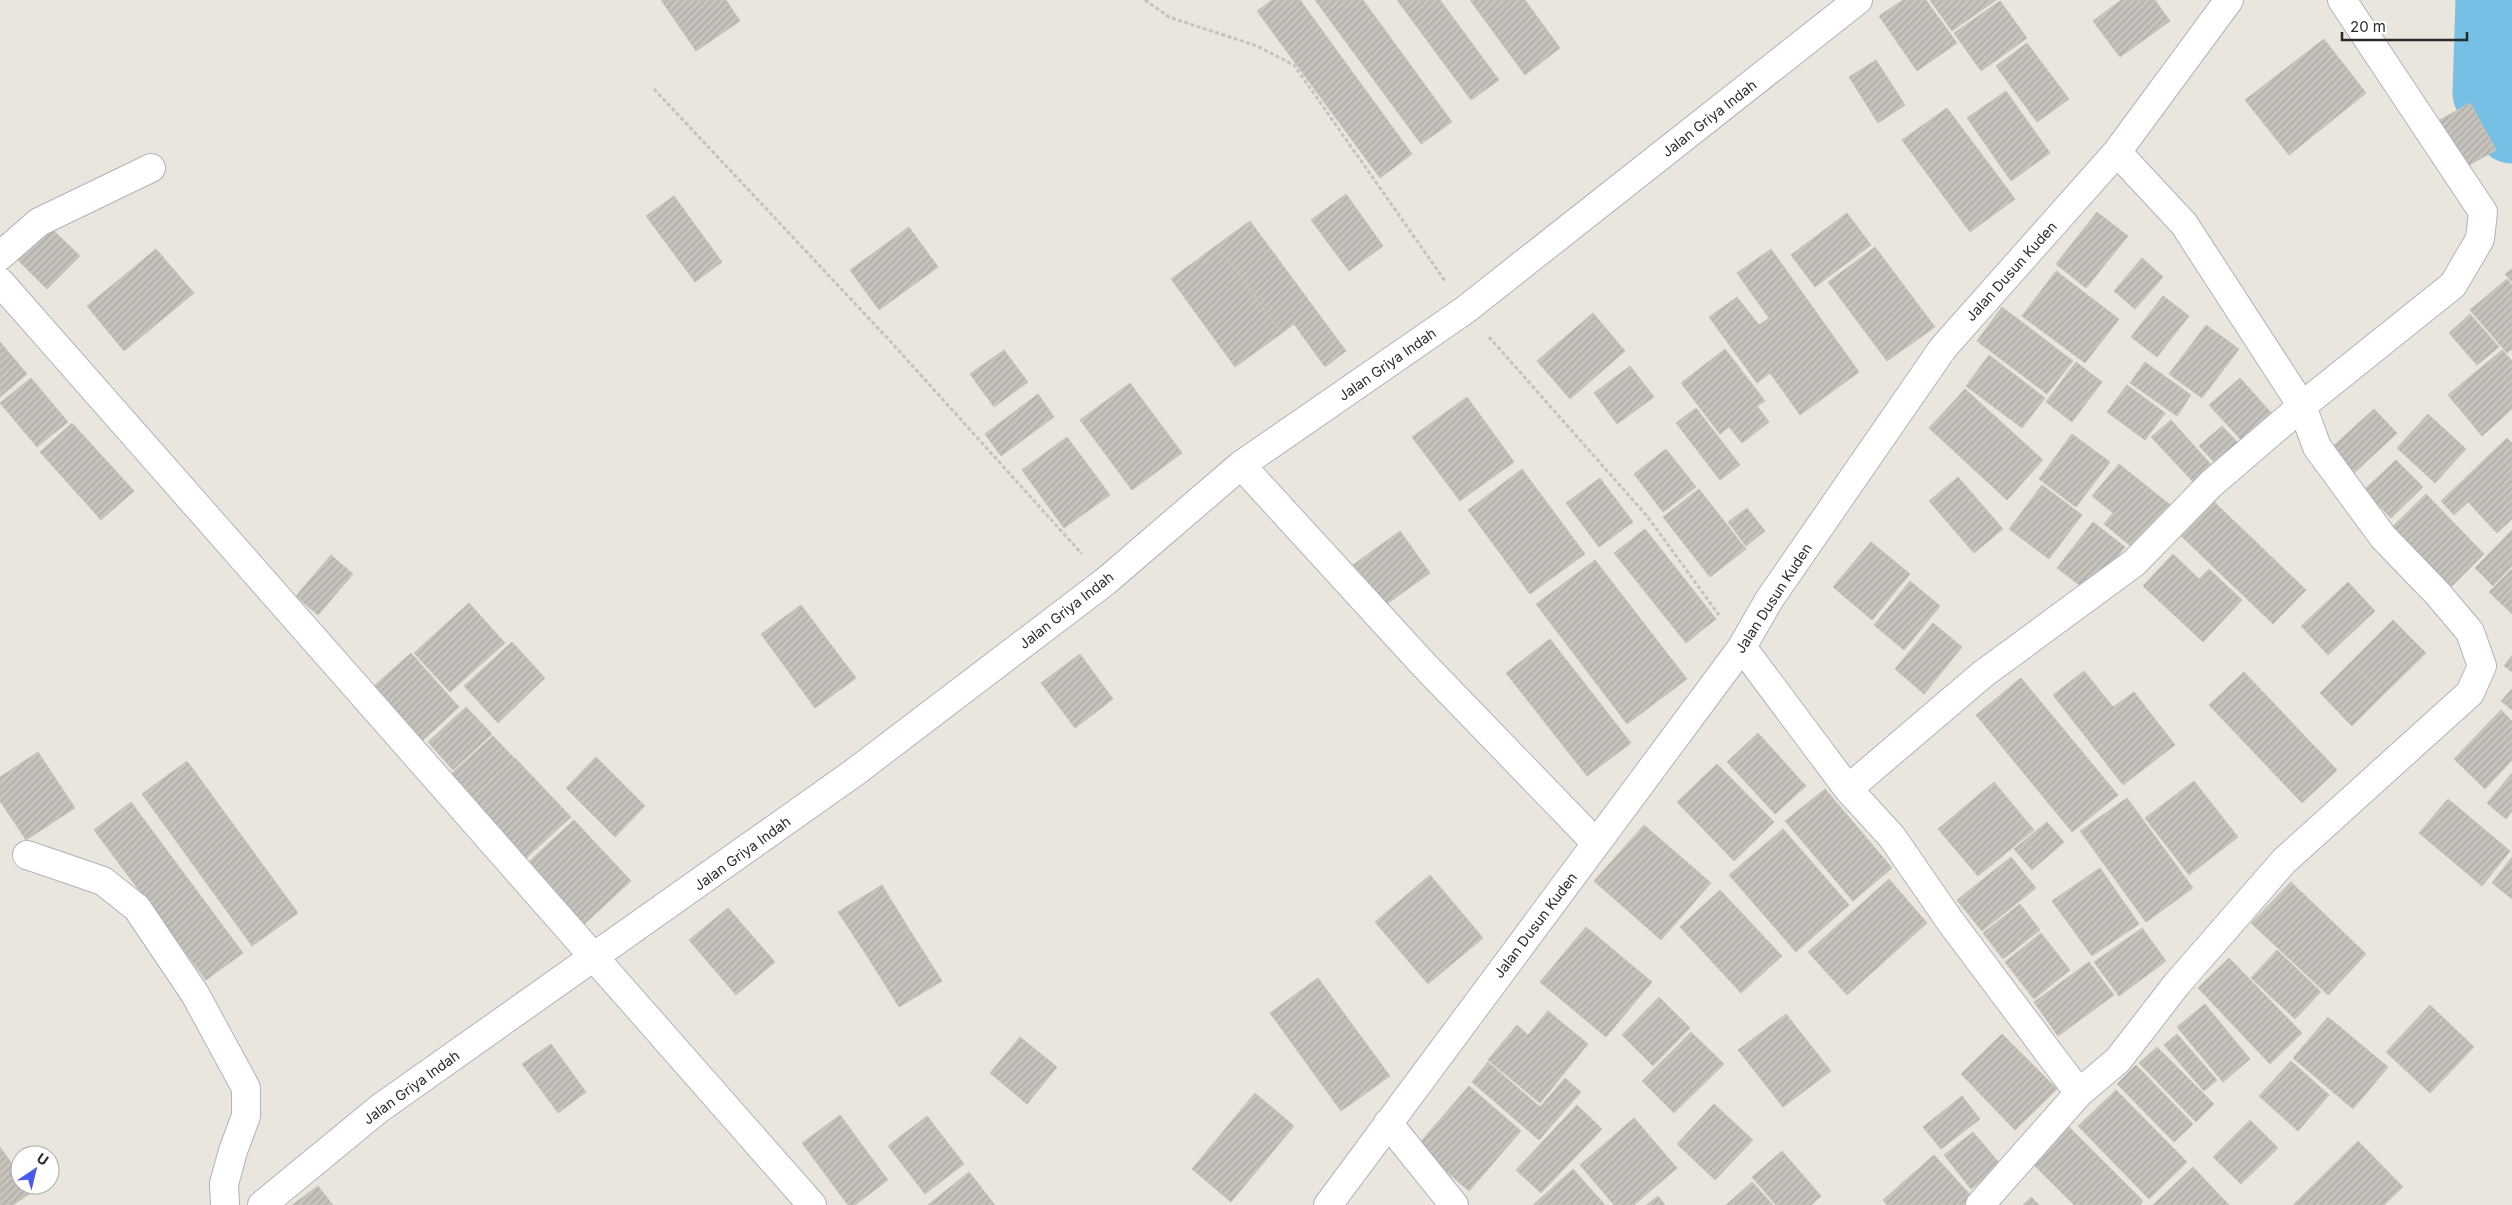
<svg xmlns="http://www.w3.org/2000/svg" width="2512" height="1205" font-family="Inter,sans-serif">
	<defs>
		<pattern id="building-hatch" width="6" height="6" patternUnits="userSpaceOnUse" patternTransform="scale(1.25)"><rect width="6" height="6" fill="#c6c3bc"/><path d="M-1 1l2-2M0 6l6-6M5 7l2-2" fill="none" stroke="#aaa8a2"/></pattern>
	</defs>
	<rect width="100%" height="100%" fill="#ebe6dd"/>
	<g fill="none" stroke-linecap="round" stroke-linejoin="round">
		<!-- river -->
		<path stroke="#76c0e6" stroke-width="75" d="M 2493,0 L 2490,93 L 2512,126"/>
	</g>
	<!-- building -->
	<path fill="url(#building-hatch)" stroke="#c6c2b6" d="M 661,0 L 726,0 L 740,21 L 696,51 Z
		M 1272,0 L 1300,0 L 1412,154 L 1380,178 L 1257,11 Z
		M 1315,0 L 1363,0 L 1452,122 L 1421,144 Z
		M 1397,0 L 1440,0 L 1499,80 L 1471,100 Z
		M 1470,0 L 1525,0 L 1560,48 L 1525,75 Z
		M 1903,0 L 1926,0 L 1957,43 L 1917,71 L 1879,16 Z
		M 1930,0 L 1996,0 L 1952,31 Z
		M 2121,0 L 2155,0 L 2170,21 L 2120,57 L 2093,21 Z
		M 2000,1 L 2027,38 L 1981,71 L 1954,33 Z
		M 2324,39 L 2366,93 L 2289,155 L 2245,100 Z
		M 2027,43 L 2069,99 L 2037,122 L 1996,66 Z
		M 1876,60 L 1905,105 L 1878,123 L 1849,77 Z
		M 2006,91 L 2050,153 L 2011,181 L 1967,118 Z
		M 2470,103 L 2496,150 L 2464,168 L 2438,121 Z
		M 1947,108 L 2015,199 L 1970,232 L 1902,140 Z
		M 1346,194 L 1383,246 L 1349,271 L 1311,220 Z
		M 674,196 L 722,262 L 695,282 L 646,216 Z
		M 2097,212 L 2128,236 L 2086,288 L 2056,264 Z
		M 1847,213 L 1871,245 L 1815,287 L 1791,255 Z
		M 1250,221 L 1346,351 L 1325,367 L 1294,324 L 1282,333 L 1217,245 Z
		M 909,227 L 938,267 L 879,310 L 850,270 Z
		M 51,228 L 80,256 L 47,289 L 18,260 Z
		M 1217,245 L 1282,333 L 1235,367 L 1171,279 Z
		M 1875,247 L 1935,327 L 1887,361 L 1828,282 Z
		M 156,249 L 194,293 L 124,351 L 87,306 Z
		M 1771,249 L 1859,372 L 1800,415 L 1770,373 L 1757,383 L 1709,317 L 1737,297 L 1759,325 L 1769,318 L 1737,273 Z
		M 2142,258 L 2163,277 L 2135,309 L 2114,291 Z
		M 2512,269 L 2512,282 L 2505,274 Z
		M 2056,271 L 2119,319 L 2085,363 L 2022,316 Z
		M 2507,279 L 2512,285 L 2512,349 L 2507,353 L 2470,310 Z
		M 2163,296 L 2189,316 L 2157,357 L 2131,337 Z
		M 2002,307 L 2073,361 L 2047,394 L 1977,341 Z
		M 1593,313 L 1625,351 L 1570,399 L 1537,361 Z
		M 2470,314 L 2499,347 L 2477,365 L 2449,333 Z
		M 2206,325 L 2239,349 L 2202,398 L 2169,374 Z
		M 0,342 L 27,374 L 0,397 Z
		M 1725,349 L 1765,401 L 1757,406 L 1769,422 L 1742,443 L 1729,427 L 1720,434 L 1681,383 Z
		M 1004,350 L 1028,382 L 994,407 L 970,374 Z
		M 2502,350 L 2512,361 L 2512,409 L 2482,436 L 2448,395 Z
		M 1989,355 L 2045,398 L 2022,428 L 1966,386 Z
		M 2076,362 L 2102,382 L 2072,422 L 2046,402 Z
		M 2145,362 L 2191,395 L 2177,416 L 2130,383 Z
		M 1630,366 L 1654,397 L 1617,424 L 1594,393 Z
		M 31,378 L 68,422 L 37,447 L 0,403 Z
		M 2240,378 L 2274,416 L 2244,443 L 2209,405 Z
		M 1130,383 L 1182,453 L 1132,490 L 1080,420 Z
		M 2127,385 L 2165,413 L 2145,440 L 2107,412 Z
		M 1965,389 L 2043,460 L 2007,500 L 1929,428 Z
		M 1038,394 L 1054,417 L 1001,456 L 985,434 Z
		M 1467,397 L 1514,462 L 1460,501 L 1412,437 Z
		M 1696,408 L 1740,465 L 1720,480 L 1676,423 Z
		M 2374,409 L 2397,433 L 2352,475 L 2329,450 Z
		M 2428,414 L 2466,449 L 2435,483 L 2397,448 Z
		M 2171,420 L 2215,469 L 2197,486 L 2151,437 Z
		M 72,423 L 134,491 L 101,520 L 40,452 Z
		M 2222,426 L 2242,447 L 2219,467 L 2199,446 Z
		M 2072,434 L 2110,462 L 2076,507 L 2039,479 Z
		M 1067,437 L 1110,495 L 1064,528 L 1022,470 Z
		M 2507,438 L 2512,443 L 2512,519 L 2497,533 L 2468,502 L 2454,515 L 2441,501 Z
		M 1666,449 L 1696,487 L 1663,512 L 1634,474 Z
		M 2396,460 L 2423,487 L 2391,518 L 2364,490 Z
		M 2119,464 L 2174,508 L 2138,552 L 2104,524 L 2113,513 L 2092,496 Z
		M 1522,469 L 1585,554 L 1530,594 L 1468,510 Z
		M 1958,477 L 2003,529 L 1974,553 L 1929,501 Z
		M 1600,478 L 1633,522 L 1599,547 L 1566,503 Z
		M 2042,485 L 2082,515 L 2049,559 L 2009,529 Z
		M 1699,489 L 1746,549 L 1710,577 L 1663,517 Z
		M 2426,494 L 2484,554 L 2446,592 L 2387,532 Z
		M 2208,496 L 2306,590 L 2273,624 L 2175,530 Z
		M 1747,508 L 1765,531 L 1746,546 L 1728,522 Z
		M 2093,522 L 2125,547 L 2090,593 L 2057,568 Z
		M 1645,529 L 1716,619 L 1686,643 L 1614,553 Z
		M 2512,530 L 2512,566 L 2493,586 L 2475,568 Z
		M 1400,531 L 1430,573 L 1384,606 L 1353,565 Z
		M 1871,542 L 1910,574 L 1872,620 L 1833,587 Z
		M 2173,554 L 2199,579 L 2209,569 L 2242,600 L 2203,642 L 2143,586 Z
		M 331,555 L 353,574 L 318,615 L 296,596 Z
		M 1595,560 L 1687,679 L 1627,724 L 1536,604 Z
		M 2512,569 L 2512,614 L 2489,592 Z
		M 1910,581 L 1940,606 L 1904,650 L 1874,625 Z
		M 2348,582 L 2375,611 L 2328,655 L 2301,626 Z
		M 469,603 L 505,643 L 450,692 L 414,653 Z
		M 801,605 L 856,678 L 815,708 L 761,634 Z
		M 2393,620 L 2426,653 L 2383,695 L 2351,662 Z
		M 1933,623 L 1962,647 L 1924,694 L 1895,669 Z
		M 1550,639 L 1631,743 L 1587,776 L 1506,673 Z
		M 512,642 L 545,678 L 498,723 L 464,686 Z
		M 411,653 L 459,707 L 422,741 L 373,687 Z
		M 1080,654 L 1113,699 L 1075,728 L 1041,683 Z
		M 2512,655 L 2512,672 L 2504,666 Z
		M 2351,662 L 2383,695 L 2352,726 L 2320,693 Z
		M 2084,671 L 2113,707 L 2134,692 L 2175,745 L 2123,785 L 2053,695 Z
		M 2244,672 L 2337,770 L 2302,803 L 2209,705 Z
		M 2021,678 L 2118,795 L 2072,832 L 1976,715 Z
		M 2512,689 L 2512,710 L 2501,701 Z
		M 466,707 L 492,734 L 453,770 L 428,742 Z
		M 2501,710 L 2512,721 L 2512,760 L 2485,789 L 2454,759 Z
		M 1758,733 L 1806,786 L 1775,814 L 1727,762 Z
		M 493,736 L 514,758 L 472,797 L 451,774 Z
		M 38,752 L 75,808 L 26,840 L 0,801 L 0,777 Z
		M 596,757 L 645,806 L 615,837 L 566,788 Z
		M 515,758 L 571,817 L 523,861 L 467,803 Z
		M 187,761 L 298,913 L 252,946 L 142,794 Z
		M 1717,764 L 1774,822 L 1734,861 L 1677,802 Z
		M 2512,773 L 2512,811 L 2506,819 L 2487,803 Z
		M 2194,781 L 2238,837 L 2189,875 L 2145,818 Z
		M 1994,782 L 2034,830 L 1978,876 L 1938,829 Z
		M 1825,789 L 1892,868 L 1853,901 L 1785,821 Z
		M 2127,798 L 2193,888 L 2146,922 L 2080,831 Z
		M 2448,799 L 2510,851 L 2482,886 L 2419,833 Z
		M 131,802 L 243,953 L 206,980 L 94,830 Z
		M 574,820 L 631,881 L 581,927 L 524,866 Z
		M 2047,822 L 2064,842 L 2032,870 L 2014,849 Z
		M 1644,825 L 1711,883 L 1661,940 L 1594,881 Z
		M 1783,829 L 1849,905 L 1796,952 L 1729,875 Z
		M 2011,857 L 2036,888 L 1982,931 L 1957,900 Z
		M 2512,857 L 2512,899 L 2492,883 Z
		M 2100,868 L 2139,924 L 2092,956 L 2052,901 Z
		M 1430,875 L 1483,938 L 1428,984 L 1375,922 Z
		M 1889,879 L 1927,923 L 1847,995 L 1808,952 Z
		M 2291,882 L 2366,954 L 2328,995 L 2251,923 Z
		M 882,885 L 909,929 L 867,956 L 838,912 Z
		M 1720,890 L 1782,956 L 1741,993 L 1680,927 Z
		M 2020,904 L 2040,930 L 2003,959 L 1983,933 Z
		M 728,908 L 775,962 L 736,995 L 689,940 Z
		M 1586,927 L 1652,982 L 1606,1037 L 1540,982 Z
		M 2142,928 L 2166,961 L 2119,996 L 2094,962 Z
		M 909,929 L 942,981 L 899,1007 L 867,956 Z
		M 2041,933 L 2070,970 L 2034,999 L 2005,962 Z
		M 2277,950 L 2321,992 L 2295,1019 L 2251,978 Z
		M 2229,958 L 2302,1033 L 2270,1064 L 2198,988 Z
		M 2089,962 L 2114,995 L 2058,1036 L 2034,1002 Z
		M 1318,978 L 1390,1076 L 1341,1111 L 1270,1013 Z
		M 1659,997 L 1690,1028 L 1653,1066 L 1622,1035 Z
		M 2205,1004 L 2250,1059 L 2223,1082 L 2177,1027 Z
		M 2430,1005 L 2474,1047 L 2430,1093 L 2386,1052 Z
		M 1548,1011 L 1588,1044 L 1540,1103 L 1488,1060 L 1517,1025 L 1528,1035 Z
		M 1786,1014 L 1831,1071 L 1783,1107 L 1738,1050 Z
		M 2328,1017 L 2388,1067 L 2353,1109 L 2293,1058 Z
		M 1691,1032 L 1724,1064 L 1674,1113 L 1642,1081 Z
		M 2002,1034 L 2057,1089 L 2015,1130 L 1961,1074 Z
		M 2177,1034 L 2217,1080 L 2204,1091 L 2164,1045 Z
		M 1020,1037 L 1057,1067 L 1027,1104 L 990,1073 Z
		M 551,1044 L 586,1092 L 558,1113 L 522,1064 Z
		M 2157,1047 L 2214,1104 L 2196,1122 L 2139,1063 Z
		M 2291,1061 L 2329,1095 L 2298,1131 L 2259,1096 Z
		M 1488,1062 L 1540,1107 L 1565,1078 L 1581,1092 L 1539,1140 L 1472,1082 Z
		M 2136,1065 L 2193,1124 L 2174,1142 L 2117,1084 Z
		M 1469,1086 L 1521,1131 L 1469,1191 L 1417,1146 Z
		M 2116,1090 L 2187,1162 L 2149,1199 L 2078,1126 Z
		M 1255,1093 L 1294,1126 L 1231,1202 L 1192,1169 Z
		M 1962,1096 L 1980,1119 L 1941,1149 L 1923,1127 Z
		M 1714,1104 L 1753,1140 L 1715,1180 L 1677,1144 Z
		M 1577,1105 L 1602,1129 L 1541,1193 L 1516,1170 Z
		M 840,1115 L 888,1180 L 855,1205 L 848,1205 L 802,1143 Z
		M 927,1116 L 964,1164 L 925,1194 L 888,1146 Z
		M 1634,1118 L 1677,1168 L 1634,1205 L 1614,1205 L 1580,1165 Z
		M 2250,1120 L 2278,1148 L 2241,1184 L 2213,1157 Z
		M 2068,1126 L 2143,1201 L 2140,1205 L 2074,1205 L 2032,1163 Z
		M 1973,1132 L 2001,1165 L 1971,1189 L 1944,1155 Z
		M 2358,1141 L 2403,1187 L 2384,1205 L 2293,1205 Z
		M 0,1147 L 20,1175 L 20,1185 L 27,1185 L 32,1192 L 13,1205 L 0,1205 Z
		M 1782,1151 L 1821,1196 L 1811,1205 L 1776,1205 L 1752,1177 Z
		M 1934,1155 L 1973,1198 L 1966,1205 L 1887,1205 L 1883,1200 Z
		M 2193,1167 L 2229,1205 L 2153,1205 Z
		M 1573,1169 L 1605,1205 L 1533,1205 Z
		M 969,1172 L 995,1205 L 928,1205 Z
		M 1752,1182 L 1773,1205 L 1726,1205 Z
		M 318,1186 L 333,1205 L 292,1205 Z
		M 1658,1196 L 1665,1205 L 1646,1205 Z
		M 2031,1197 L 2039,1205 L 2023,1205 Z"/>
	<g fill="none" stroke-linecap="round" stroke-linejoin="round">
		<!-- minor casing -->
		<g stroke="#b0b2bd" stroke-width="30">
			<path id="minor" d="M 0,256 L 39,222 L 151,168
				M 0,282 L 812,1205
				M 1241,465 L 1424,665 L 1596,843
				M 1742,647 L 1848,789 L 1892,837 L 1950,921 L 2079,1093
				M 1848,789 L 1983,674 L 2134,563 L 2211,484 L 2302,406 L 2453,285 L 2480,239 L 2483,212 L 2342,0
				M 27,855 L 103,881 L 137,908 L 195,994 L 246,1088 L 246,1116 L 233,1151 L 224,1184 L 225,1205
				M 1388,1123 L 1454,1205
				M 262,1205 L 380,1108 L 855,772 L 1106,581 L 1241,465 L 1465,310 L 1858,0
				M 1328,1205 L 1742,647 L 1769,600 L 1943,348 L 2117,152 L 2229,0
				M 1980,1205 L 2079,1093 L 2118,1060 L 2176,985 L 2284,861 L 2470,693 L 2482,666 L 2470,632 L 2438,594 L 2383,537 L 2317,447 L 2302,406 L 2184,224 L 2117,152"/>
		</g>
		<!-- path -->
		<path stroke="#c3c3c3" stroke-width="3" stroke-dasharray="4 2.5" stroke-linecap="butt" d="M 1145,0 L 1169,17 L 1257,46 L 1294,65 L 1445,281
			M 654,89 L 891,342 L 1082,554
			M 1489,337 L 1647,516 L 1719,615"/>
		<!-- minor -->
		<use href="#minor" stroke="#fff" stroke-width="28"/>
	</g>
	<g text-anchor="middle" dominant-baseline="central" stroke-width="5" stroke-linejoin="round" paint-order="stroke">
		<!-- street labels -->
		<g font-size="14" fill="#2a2a2a" stroke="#fff">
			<text transform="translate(1709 118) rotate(-38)">Jalan Griya Indah</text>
			<text transform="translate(2011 271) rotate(-48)">Jalan Dusun Kuden</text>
			<text transform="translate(1387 364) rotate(-35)">Jalan Griya Indah</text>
			<text transform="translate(1773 598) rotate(-57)">Jalan Dusun Kuden</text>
			<text transform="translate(1066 610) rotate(-38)">Jalan Griya Indah</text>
			<text transform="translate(742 853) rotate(-36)">Jalan Griya Indah</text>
			<text transform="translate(1535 925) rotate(-53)">Jalan Dusun Kuden</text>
			<text transform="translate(411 1087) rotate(-36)">Jalan Griya Indah</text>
		</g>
	</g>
	<!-- north arrow -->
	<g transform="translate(35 1170) rotate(35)"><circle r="24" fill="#ffffff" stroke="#aaaaaa"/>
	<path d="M0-4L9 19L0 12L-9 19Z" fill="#475aee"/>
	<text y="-8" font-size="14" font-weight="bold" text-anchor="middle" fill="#2a2a2a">U</text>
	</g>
	<!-- scale -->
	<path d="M2342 32v8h125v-8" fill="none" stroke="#2a2a2a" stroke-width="2.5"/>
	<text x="2350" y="32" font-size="15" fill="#2a2a2a" stroke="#ffffff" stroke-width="4" paint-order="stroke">20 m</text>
</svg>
